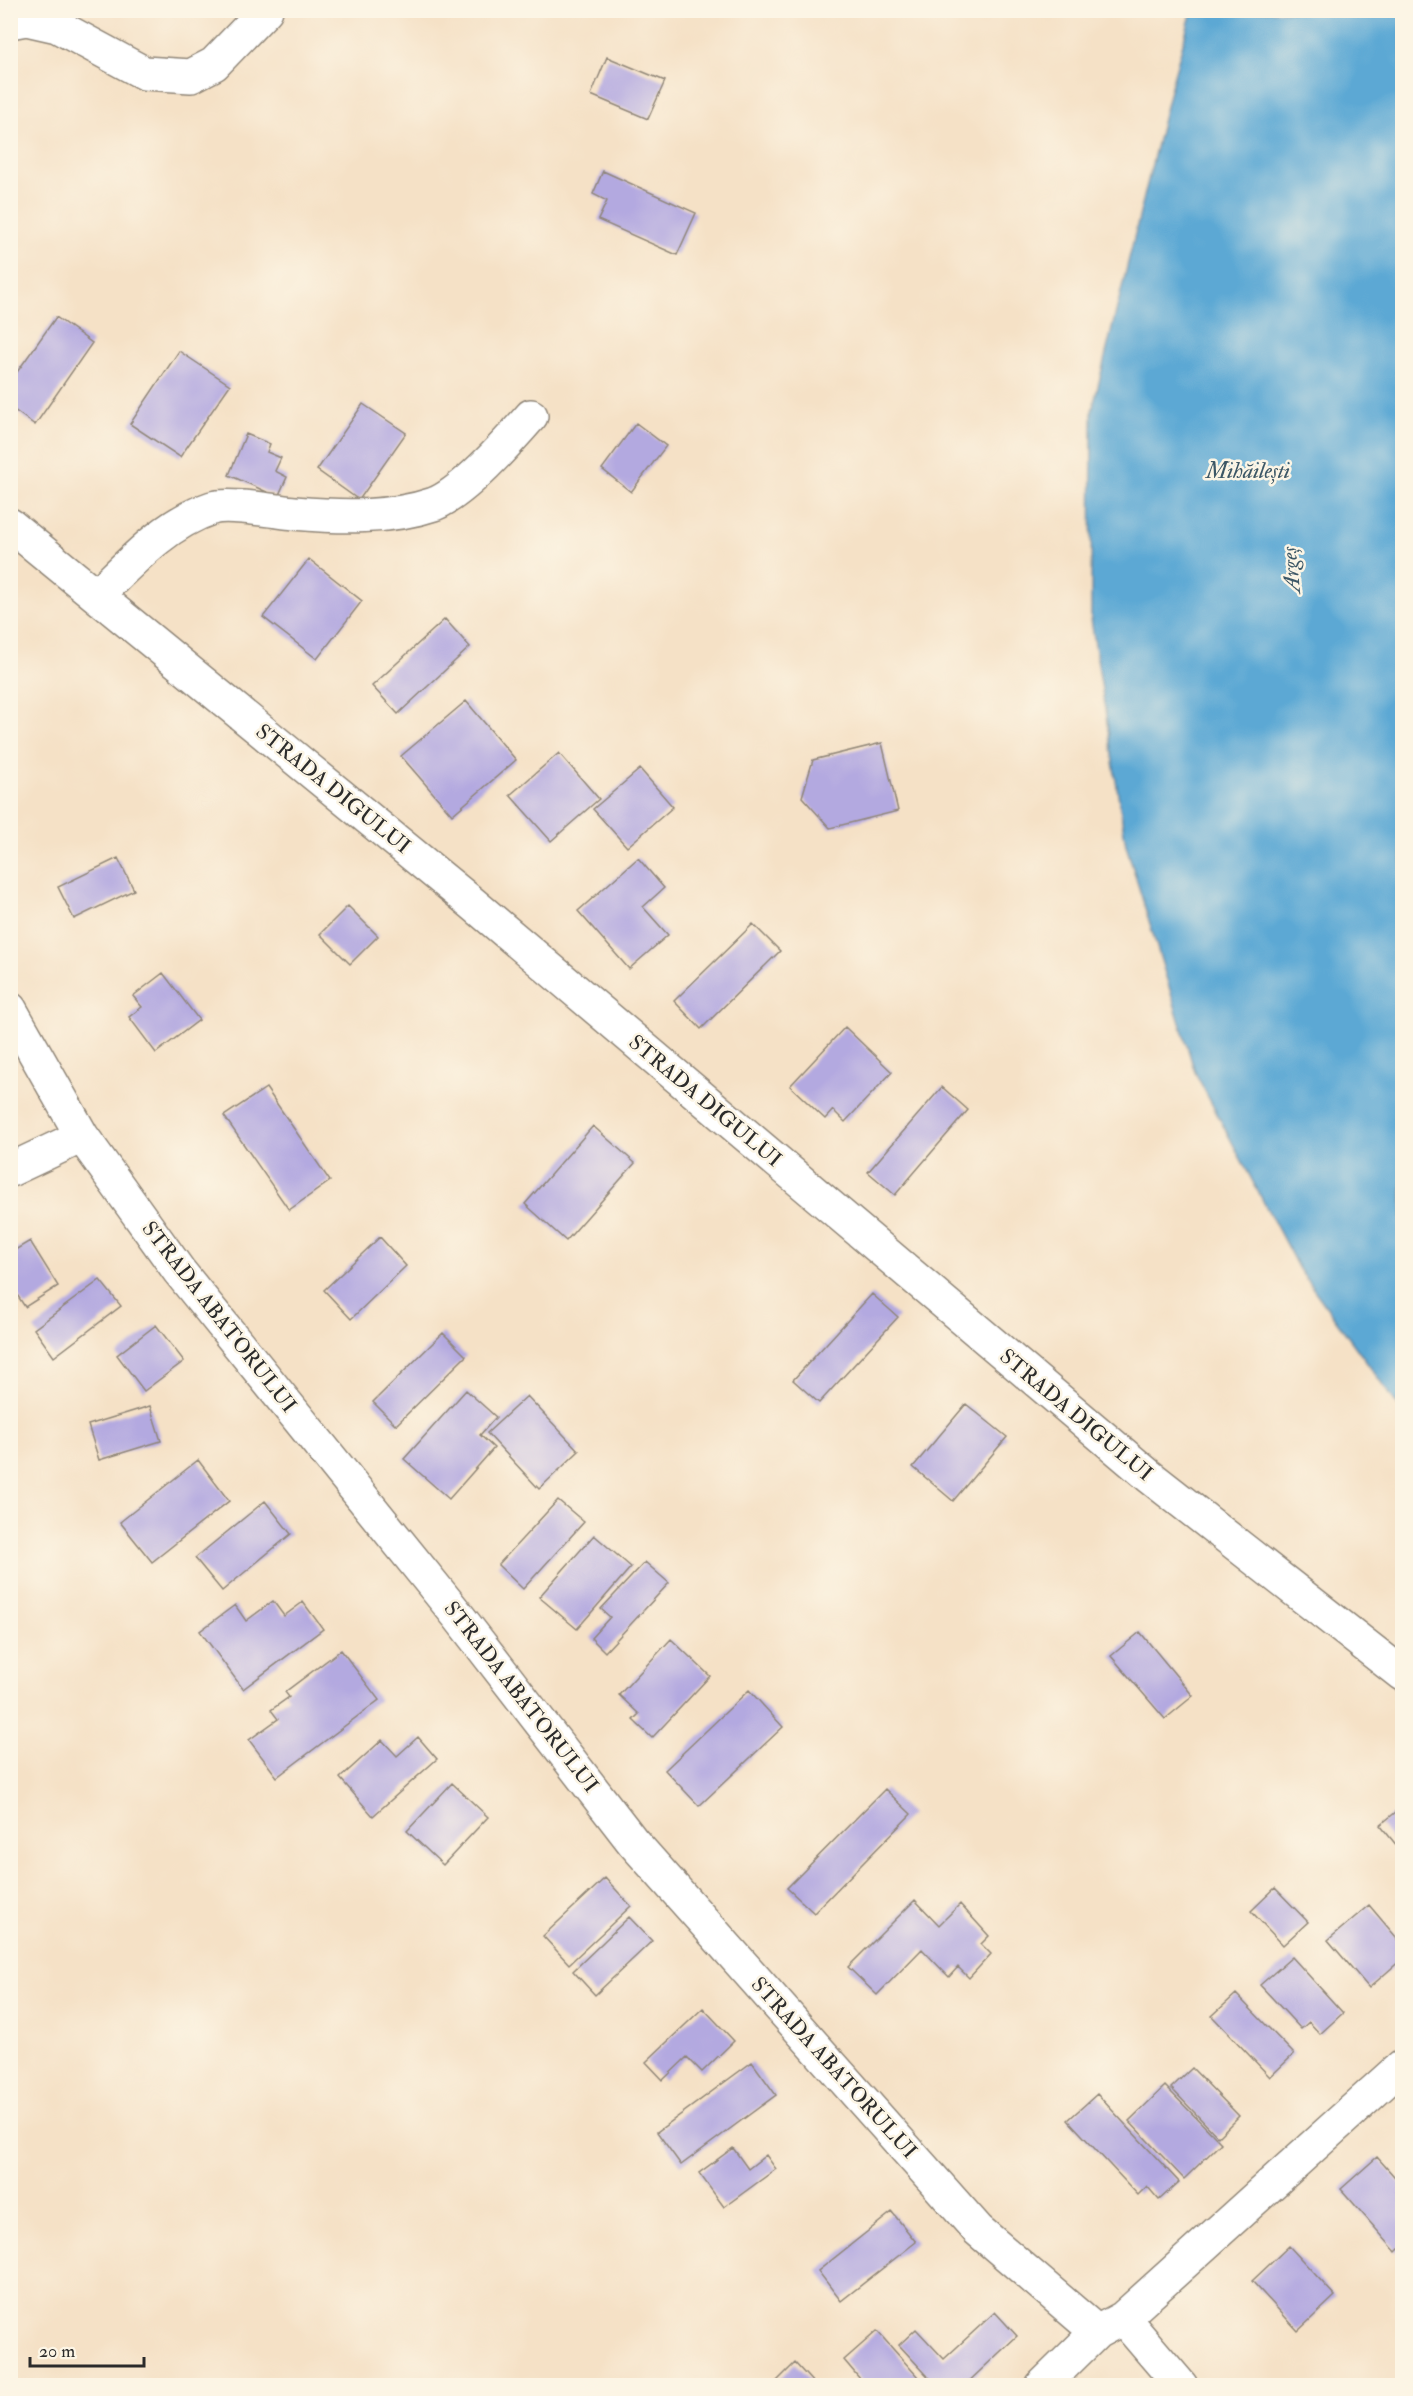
<svg xmlns="http://www.w3.org/2000/svg" width="1413" height="2396" font-family="'IM FELL Double Pica',serif">
	<rect width="100%" height="100%" fill="#fcf5e5"/>
	<filter id="ink" filterUnits="userSpaceOnUse"><feTurbulence type="fractalNoise" baseFrequency=".0167" numOctaves="2"/><feDisplacementMap in="SourceGraphic" scale="12" xChannelSelector="R" yChannelSelector="G"/><feConvolveMatrix kernelMatrix="1 2 1 2 8 2 1 2 1" color-interpolation-filters="sRGB"/></filter>
	<filter id="wash" filterUnits="userSpaceOnUse"><feTurbulence type="fractalNoise" baseFrequency=".008" numOctaves="4" result="noise"/><feDisplacementMap in="SourceGraphic" scale="24" xChannelSelector="R" yChannelSelector="G"/><feGaussianBlur stdDeviation="1.35" result="paint"/><feColorMatrix in="noise" values="0 0 0 0 0 0 0 0 0 0 0 0 0 0 0 0 0 1.4 0 .05"/><feComposite in="paint" operator="in"/></filter>
	<g filter="url(#wash)">
		<rect width="100%" height="100%" fill="#f5e1c6"/>
		<!-- water -->
		<path fill="#5ba8d4" stroke="#436a80" stroke-width="1.5" d="M 1192,11 L 1402,11 L 1402,1411 L 1299,1269 L 1195,1072 L 1126,845 L 1091,619 L 1092,411 L 1170,90 Z"/>
		<g id="blocks">
			<!-- building -->
			<path fill="#b3a9e0" d="M 607,57 L 665,81 L 648,119 L 591,95 Z
				M 603,171 L 696,213 L 677,255 L 598,220 L 607,201 L 593,194 Z
				M 56,317 L 92,343 L 35,425 L 10,407 L 10,382 Z
				M 179,351 L 230,385 L 180,457 L 130,424 Z
				M 363,404 L 406,433 L 359,500 L 317,470 Z
				M 636,423 L 666,446 L 631,492 L 602,469 Z
				M 246,434 L 270,444 L 267,452 L 281,458 L 275,471 L 287,477 L 278,497 L 229,475 Z
				M 309,559 L 362,601 L 317,659 L 263,617 Z
				M 445,619 L 470,647 L 398,714 L 372,686 Z
				M 466,701 L 516,760 L 452,815 L 401,756 Z
				M 882,743 L 898,811 L 830,828 L 802,797 L 813,760 Z
				M 559,753 L 599,799 L 551,841 L 510,795 Z
				M 640,769 L 673,807 L 627,847 L 593,809 Z
				M 118,858 L 134,890 L 74,919 L 58,887 Z
				M 638,858 L 664,888 L 643,907 L 668,935 L 629,969 L 578,911 Z
				M 348,906 L 378,936 L 350,964 L 320,934 Z
				M 753,924 L 780,951 L 701,1029 L 674,1001 Z
				M 163,973 L 199,1020 L 156,1053 L 129,1017 L 142,1007 L 133,996 Z
				M 845,1027 L 892,1072 L 845,1122 L 833,1110 L 825,1119 L 790,1086 Z
				M 942,1087 L 968,1110 L 895,1195 L 868,1172 Z
				M 266,1088 L 330,1181 L 289,1210 L 224,1116 Z
				M 593,1126 L 635,1163 L 566,1241 L 525,1204 Z
				M 380,1237 L 406,1266 L 351,1319 L 324,1290 Z
				M 30,1241 L 58,1286 L 25,1307 L 10,1284 L 10,1253 Z
				M 100,1280 L 121,1306 L 54,1357 L 34,1329 Z
				M 872,1294 L 898,1317 L 819,1403 L 793,1380 Z
				M 156,1325 L 184,1361 L 144,1391 L 117,1355 Z
				M 443,1333 L 466,1356 L 396,1425 L 373,1402 Z
				M 466,1390 L 496,1417 L 480,1435 L 494,1448 L 449,1499 L 404,1459 Z
				M 527,1396 L 579,1451 L 539,1489 L 487,1433 Z
				M 966,1404 L 1007,1437 L 953,1501 L 913,1467 Z
				M 150,1406 L 161,1441 L 99,1460 L 88,1425 Z
				M 198,1460 L 229,1501 L 152,1562 L 120,1522 Z
				M 558,1500 L 584,1522 L 523,1589 L 498,1565 Z
				M 265,1501 L 291,1534 L 222,1591 L 195,1558 Z
				M 594,1535 L 631,1567 L 577,1629 L 539,1597 Z
				M 645,1562 L 669,1583 L 605,1652 L 591,1638 L 610,1617 L 601,1609 Z
				M 273,1601 L 284,1616 L 303,1602 L 323,1629 L 243,1689 L 200,1631 L 235,1605 L 246,1621 Z
				M 1140,1632 L 1193,1696 L 1165,1719 L 1111,1656 Z
				M 671,1639 L 710,1676 L 652,1738 L 633,1720 L 639,1714 L 619,1695 Z
				M 341,1650 L 379,1700 L 277,1777 L 249,1740 L 278,1719 L 271,1710 L 289,1697 L 285,1692 Z
				M 749,1690 L 783,1727 L 699,1806 L 665,1770 Z
				M 418,1737 L 437,1759 L 373,1816 L 340,1778 L 382,1740 L 397,1756 Z
				M 452,1783 L 488,1817 L 443,1865 L 407,1831 Z
				M 885,1789 L 911,1814 L 814,1913 L 787,1888 Z
				M 1402,1807 L 1402,1852 L 1380,1825 Z
				M 605,1878 L 631,1906 L 569,1964 L 543,1936 Z
				M 1275,1888 L 1308,1922 L 1283,1945 L 1251,1911 Z
				M 915,1900 L 939,1925 L 960,1904 L 989,1936 L 981,1944 L 991,1954 L 969,1978 L 958,1967 L 949,1977 L 922,1949 L 877,1995 L 848,1967 Z
				M 1369,1905 L 1402,1944 L 1402,1959 L 1369,1988 L 1328,1940 Z
				M 629,1917 L 652,1941 L 595,1995 L 573,1971 Z
				M 1292,1957 L 1343,2013 L 1320,2034 L 1309,2022 L 1301,2029 L 1260,1985 Z
				M 1236,1994 L 1294,2054 L 1270,2077 L 1212,2016 Z
				M 703,2008 L 734,2041 L 702,2072 L 687,2057 L 663,2080 L 646,2062 Z
				M 752,2062 L 776,2095 L 681,2165 L 657,2132 Z
				M 1192,2068 L 1239,2116 L 1218,2137 L 1171,2088 Z
				M 1165,2086 L 1221,2143 L 1184,2179 L 1129,2121 Z
				M 1097,2094 L 1179,2182 L 1159,2200 L 1147,2186 L 1138,2195 L 1068,2120 Z
				M 733,2148 L 748,2169 L 766,2155 L 776,2169 L 724,2207 L 699,2173 Z
				M 1377,2157 L 1402,2185 L 1402,2246 L 1396,2252 L 1341,2189 Z
				M 892,2212 L 916,2242 L 841,2301 L 818,2271 Z
				M 1289,2246 L 1335,2296 L 1298,2331 L 1252,2281 Z
				M 995,2312 L 1017,2336 L 964,2386 L 937,2386 L 899,2345 L 916,2329 L 944,2359 Z
				M 877,2331 L 926,2386 L 866,2386 L 844,2360 Z
				M 795,2363 L 816,2386 L 772,2386 Z"/>
		</g>
	</g>
	<g filter="url(#ink)">
		<use href="#blocks" fill-opacity="0" stroke="#908678" stroke-width="1.5"/>
		<g fill="none" stroke-linecap="round" stroke-linejoin="round">
			<!-- minor casing -->
			<g stroke="#908678" stroke-width="36">
				<path id="minor" d="M 10,22 L 26,19 L 57,26 L 144,73 L 191,76 L 214,64 L 266,10
					M 10,525 L 472,903 L 1149,1476 L 1402,1674
					M 97,595 C 131,562 166,523 212,508 C 228,503 275,511 294,513 C 339,517 390,519 434,504 C 463,493 510,440 531,416
					M 10,1009 L 82,1136 L 179,1271 L 459,1617 L 633,1842 L 978,2230 L 1097,2332
					M 10,1170 L 82,1136
					M 1123,2318 L 1181,2386
					M 1042,2386 L 1097,2332 L 1123,2318 L 1402,2066"/>
			</g>
			<!-- minor -->
			<use href="#minor" stroke="#fff" stroke-width="33"/>
		</g>
	</g>
	<g text-anchor="middle" dominant-baseline="central" stroke-width="5" stroke-linejoin="round" paint-order="stroke">
		<!-- street labels -->
		<g font-size="21" fill="#2b2b2b" stroke="#fcf5e5">
			<text transform="translate(333 789) rotate(39)">STRADA DIGULUI</text>
			<text transform="translate(705 1101) rotate(40)">STRADA DIGULUI</text>
			<text transform="translate(219 1317) rotate(52)">STRADA ABATORULUI</text>
			<text transform="translate(1076 1415) rotate(40)">STRADA DIGULUI</text>
			<text transform="translate(521 1697) rotate(52)">STRADA ABATORULUI</text>
			<text transform="translate(834 2068) rotate(48)">STRADA ABATORULUI</text>
		</g>
		<!-- water labels -->
		<g font-size="22" font-style="italic" fill="#3c5766" stroke="#fcf5e5">
			<text x="1248" y="471">Mihăilești</text>
			<text transform="translate(1291 570) rotate(-95)">Argeș</text>
		</g>
	</g>
	<!-- margin -->
	<rect width="1413" height="2396" fill="none" stroke="#fcf5e5" stroke-width="36"/>
	<!-- scale -->
	<path d="M30 2357v9h114v-9" fill="none" stroke="#2b2b2b" stroke-width="3"/>
	<text x="39" y="2357" font-size="18" fill="#2b2b2b" stroke="#fcf5e5" stroke-width="4.5" paint-order="stroke">20 m</text>
</svg>
